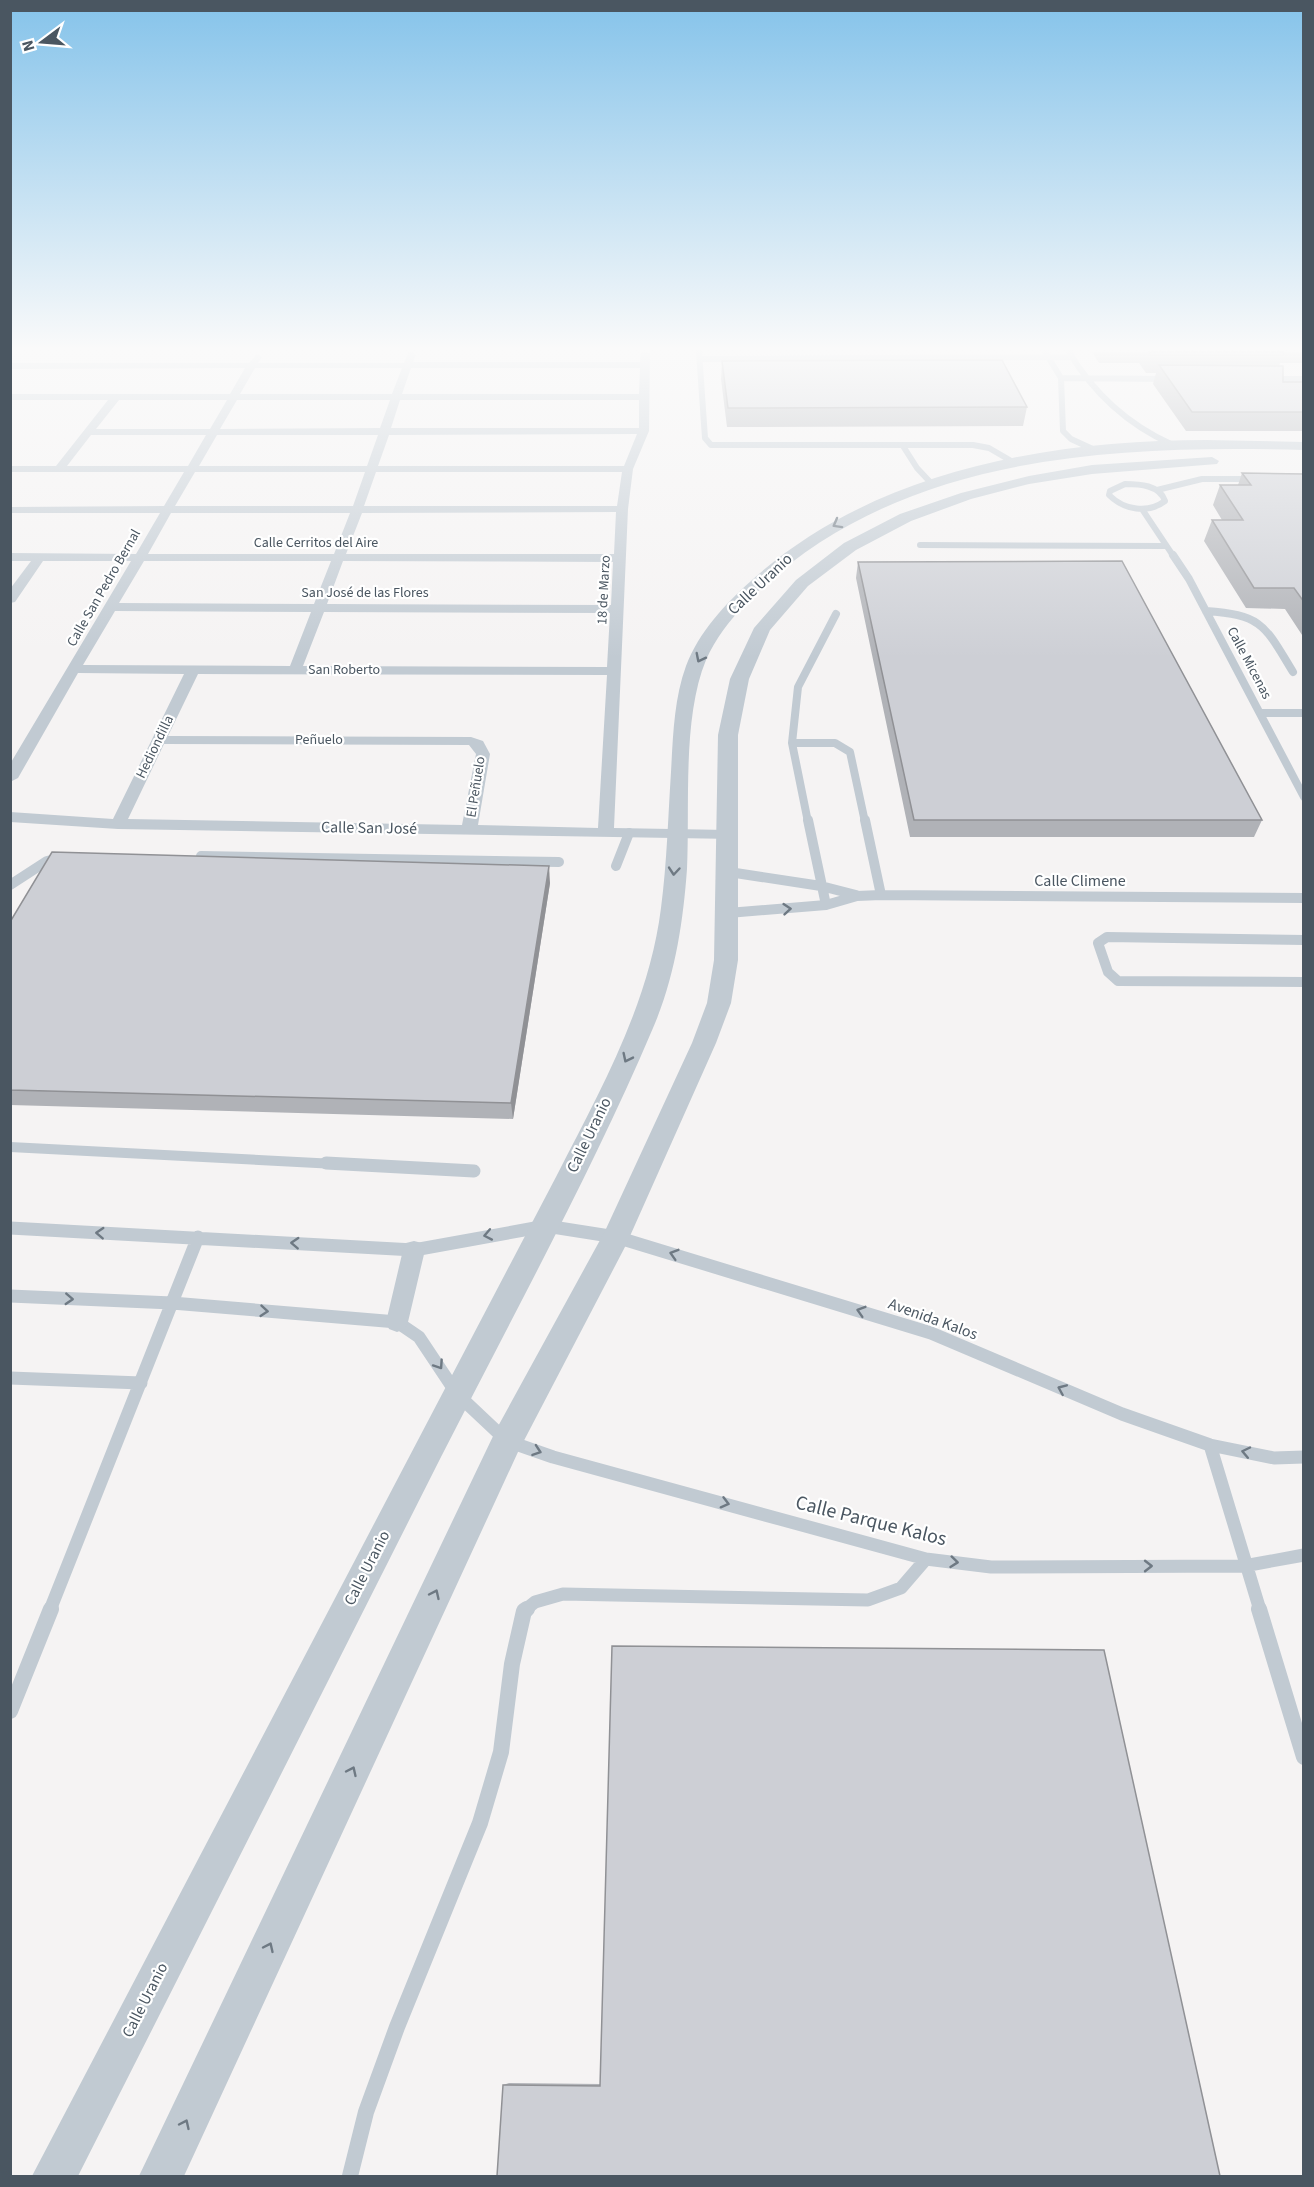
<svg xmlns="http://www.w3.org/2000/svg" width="1314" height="2187" font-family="'Source Sans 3',sans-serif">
	<rect width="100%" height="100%" fill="#f5f3f3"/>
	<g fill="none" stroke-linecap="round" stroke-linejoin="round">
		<!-- service-far4 -->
		<path stroke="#c1cad2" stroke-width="6" d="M 699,352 L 705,438 L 711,445 L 973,445 L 989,448 L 1013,462
			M 1045,352 L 1061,378 L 1063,431 L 1071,439 L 1097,451
			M 1069,352 C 1094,394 1127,424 1171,444
			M 700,359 L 1071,357
			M 1061,378 L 1168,379
			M 1271,379 L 1304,379
			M 903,446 L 917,468 L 931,483
			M 1125,484 C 1139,484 1160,485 1165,501 C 1148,514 1124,510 1109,495 L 1110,491 Z
			M 1157,490 L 1202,479 L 1252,479
			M 1142,509 L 1174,557
			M 920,545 L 1165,546"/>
		<!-- service-far3 -->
		<path stroke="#c1cad2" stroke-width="8" d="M 1173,555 L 1189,579 L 1304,797
			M 1206,611 C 1263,615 1265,626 1293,672
			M 1260,713 L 1304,713
			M 792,743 L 835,743 L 850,752 L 865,822
			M 808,822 L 792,743 L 798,687 L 836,614"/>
		<!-- service-far2 -->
		<path stroke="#c1cad2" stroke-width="10" d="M 808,820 L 826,905
			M 865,820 L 881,895
			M 201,856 L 559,862
			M 616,866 L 629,833
			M 729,872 L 821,886 L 856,895
			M 10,885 L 47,861 L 59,858
			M 728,913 L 826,905 L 857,896 L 881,895 L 1304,898
			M 1304,940 L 1107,937 L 1098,943 L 1108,972 L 1118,981 L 1304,982
			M 10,1147 L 355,1165"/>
		<!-- service-far1 -->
		<path stroke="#c1cad2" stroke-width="13" d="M 326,1163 L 474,1171
			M 10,1228 L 414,1250 L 546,1226 L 616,1237 L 931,1333 L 1122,1414 L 1210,1445 L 1274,1458 L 1304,1457
			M 10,1296 L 172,1303 L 397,1322 L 419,1337 L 457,1394 L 507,1441 L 553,1457 L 926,1559 L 991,1567 L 1244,1566 L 1304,1555
			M 10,1378 L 141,1383
			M 1210,1445 L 1260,1610
			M 50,1610 L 198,1237
			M 525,1610 L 535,1602 L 563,1594 L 868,1600 L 901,1588 L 926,1559"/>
		<!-- service -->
		<path stroke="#c1cad2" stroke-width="16" d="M 1259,1609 L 1304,1757
			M 10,1711 L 51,1609
			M 350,2176 L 366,2112 L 397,2027 L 480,1823 L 501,1752 L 512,1664 L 524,1611 L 527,1609"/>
		<!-- minor -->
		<path fill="#c1cad2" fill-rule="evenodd" d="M 411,352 L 416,355 L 413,362 L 640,362 L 641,352 L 650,353 L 649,431 L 633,469 L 628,509 L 614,828 L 728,830 L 736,835 L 734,839 L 118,829 L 10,822 L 10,812 L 113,819 L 184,674 L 78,673 L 18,778 L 10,782 L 10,764 L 131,561 L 43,561 L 15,602 L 10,603 L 10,589 L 31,561 L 10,561 L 10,553 L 136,554 L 160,513 L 10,513 L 10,507 L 164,506 L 184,472 L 10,472 L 10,466 L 56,466 L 108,400 L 10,400 L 10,394 L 230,394 L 245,368 L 10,369 L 10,363 L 249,363 L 257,354 L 262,357 L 258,363 L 404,363 L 408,353 ZM 255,368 L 402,368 L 392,394 L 240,394 ZM 411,368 L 640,368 L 639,394 L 402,394 ZM 119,400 L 227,400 L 210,429 L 96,429 ZM 237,400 L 390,400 L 380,428 L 220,429 ZM 400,400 L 639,400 L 639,428 L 391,428 ZM 637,434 L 624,466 L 378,466 L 389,435 ZM 91,435 L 206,435 L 188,466 L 67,466 ZM 217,435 L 378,435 L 367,466 L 199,466 ZM 195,472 L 365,472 L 353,506 L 175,506 ZM 376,472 L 622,472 L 617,506 L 364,506 ZM 616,512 L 614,554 L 346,554 L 362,513 ZM 171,513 L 350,513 L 334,554 L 148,554 ZM 144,561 L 331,561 L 314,604 L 119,603 ZM 343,561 L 613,562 L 611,605 L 327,604 ZM 115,611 L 311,612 L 290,666 L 83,665 ZM 324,612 L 610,613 L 607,667 L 303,666 ZM 198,674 L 607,675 L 598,828 L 478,825 L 490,754 L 483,741 L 471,737 L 168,736 ZM 164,744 L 469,745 L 476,754 L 462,825 L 128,819 Z
			M 414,1241 L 422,1243 L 425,1250 L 408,1322 L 405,1329 L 397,1332 L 389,1329 L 386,1322 L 403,1250 L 406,1243 Z"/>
		<!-- tertiary -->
		<path fill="#c1cad2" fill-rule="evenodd" d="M 1206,440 L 1304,442 L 1304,450 C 1109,445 892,454 746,603 C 730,620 715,639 706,660 C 682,718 690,806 687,869 C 683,923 675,977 653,1028 C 591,1174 513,1315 441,1457 C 320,1697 199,1937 78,2176 L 32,2176 L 557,1175 C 601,1089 649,1004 661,908 C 667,863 668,817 671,772 C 673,736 674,699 686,666 C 699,632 725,604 751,581 C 872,471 1048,440 1206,440 Z
			M 1212,457 L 1219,461 L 1217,464 L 1092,474 L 1029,484 L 971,499 L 911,521 L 856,550 L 808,586 L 770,630 L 749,679 L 738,735 L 738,960 L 731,1003 L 716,1043 L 626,1245 L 518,1452 L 184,2176 L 139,2176 L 496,1430 L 605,1231 L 692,1043 L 707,1003 L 714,960 L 718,735 L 730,679 L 754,628 L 796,580 L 844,543 L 900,514 L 961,493 L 1029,476 L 1092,465 Z"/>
	</g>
	<!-- wall -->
	<path fill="#b0b2b7" d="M 1092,352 L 1304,352 L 1304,363 L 1280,363 L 1279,366 L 1283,382 L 1304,382 L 1304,431 L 1186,431 L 1153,384 L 1156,373 L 1146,373 L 1139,363 L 1099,363 Z
		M 722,361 L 1027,407 L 1023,426 L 727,427 L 721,379 Z
		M 1242,473 L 1304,474 L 1304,638 L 1285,609 L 1246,608 L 1204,541 L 1212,520 L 1222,520 L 1213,505 L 1220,485 L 1238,485 Z
		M 858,562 L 1262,820 L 1254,837 L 910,837 L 856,578 Z
		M 550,883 L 513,1119 L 10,1105 L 10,922 Z
		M 509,2083 L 600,2084 L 1220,2176 L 503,2085 Z"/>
	<!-- shaded-wall -->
	<path fill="#909195" d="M 549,866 L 550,883 L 513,1119 L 511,1103 Z"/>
	<!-- building -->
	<path fill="#cdcfd5" stroke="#909195" stroke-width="1.5" d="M 1149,352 L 1283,352 L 1283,355 L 1151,355 Z
		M 1002,360 L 1027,407 L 728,408 L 722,361 Z
		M 1159,365 L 1283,366 L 1283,382 L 1304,382 L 1304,412 L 1192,412 Z
		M 1242,473 L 1304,474 L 1304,602 L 1294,588 L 1254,588 L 1212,520 L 1243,520 L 1220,485 L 1251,485 Z
		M 1122,561 L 1262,820 L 914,820 L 858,562 Z
		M 52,852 L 549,866 L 511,1103 L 10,1090 L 10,922 Z
		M 612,1646 L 1104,1650 L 1220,2176 L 497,2176 L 503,2085 L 600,2086 Z"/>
	<!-- one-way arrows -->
	<defs><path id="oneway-chevron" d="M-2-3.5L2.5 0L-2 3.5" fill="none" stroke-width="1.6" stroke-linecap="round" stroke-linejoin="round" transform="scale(1.5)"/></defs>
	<g stroke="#6e7983">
		<use href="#oneway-chevron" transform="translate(837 524) rotate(151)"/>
		<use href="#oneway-chevron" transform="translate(700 658) rotate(117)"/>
		<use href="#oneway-chevron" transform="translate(674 871) rotate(95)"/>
		<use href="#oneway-chevron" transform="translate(787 909) rotate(-5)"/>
		<use href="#oneway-chevron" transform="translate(627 1058) rotate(116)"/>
		<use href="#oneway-chevron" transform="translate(100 1233) rotate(-177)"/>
		<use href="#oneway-chevron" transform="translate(488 1235) rotate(169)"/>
		<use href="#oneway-chevron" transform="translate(295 1243) rotate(-177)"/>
		<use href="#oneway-chevron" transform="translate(674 1254) rotate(-163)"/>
		<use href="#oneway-chevron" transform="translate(69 1299) rotate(3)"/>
		<use href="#oneway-chevron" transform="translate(264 1311) rotate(5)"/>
		<use href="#oneway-chevron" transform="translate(861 1311) rotate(-163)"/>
		<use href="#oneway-chevron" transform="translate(439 1365) rotate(56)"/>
		<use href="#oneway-chevron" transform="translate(1062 1389) rotate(-157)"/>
		<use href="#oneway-chevron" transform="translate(537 1451) rotate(19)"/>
		<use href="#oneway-chevron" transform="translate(1246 1452) rotate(-168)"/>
		<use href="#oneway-chevron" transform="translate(725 1503) rotate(15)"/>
		<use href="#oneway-chevron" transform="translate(954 1562) rotate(6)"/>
		<use href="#oneway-chevron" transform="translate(1148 1566)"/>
		<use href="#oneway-chevron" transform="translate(435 1594) rotate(-65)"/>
		<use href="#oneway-chevron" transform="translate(352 1771) rotate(-65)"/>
		<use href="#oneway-chevron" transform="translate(269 1947) rotate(-65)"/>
		<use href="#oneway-chevron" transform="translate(185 2124) rotate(-65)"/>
	</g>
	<!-- sky -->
	<linearGradient id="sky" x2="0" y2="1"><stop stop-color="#85c3ea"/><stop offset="0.53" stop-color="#fafafa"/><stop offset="1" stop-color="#fafafa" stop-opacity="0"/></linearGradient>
	<rect width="1314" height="658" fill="url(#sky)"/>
	<g text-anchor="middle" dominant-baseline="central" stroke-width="4.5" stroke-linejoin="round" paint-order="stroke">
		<!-- far-street labels -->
		<g font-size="14" fill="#4a5661" stroke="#fff">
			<text x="316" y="543">Calle Cerritos del Aire</text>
			<text transform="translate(104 588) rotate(-60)">Calle San Pedro Bernal</text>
			<text transform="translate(604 590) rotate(-87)">18 de Marzo</text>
			<text x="365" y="593">San José de las Flores</text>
			<text transform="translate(1249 663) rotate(62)">Calle Micenas</text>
			<text x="344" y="670">San Roberto</text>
			<text x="319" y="740">Peñuelo</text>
			<text transform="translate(155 747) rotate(-64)">Hediondilla</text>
			<text transform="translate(476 787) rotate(-81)">El Peñuelo</text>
		</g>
		<!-- street labels -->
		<g font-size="16" fill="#4a5661" stroke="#fff">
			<text transform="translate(760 584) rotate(-43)">Calle Uranio</text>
			<text transform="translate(369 828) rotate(1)">Calle San José</text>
			<text x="1080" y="881">Calle Climene</text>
			<text transform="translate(589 1135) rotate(-64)">Calle Uranio</text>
			<text transform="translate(933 1319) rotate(20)">Avenida Kalos</text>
			<text transform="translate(367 1568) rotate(-63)">Calle Uranio</text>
			<text transform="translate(145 2000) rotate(-63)">Calle Uranio</text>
		</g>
		<!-- near-street labels -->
		<g font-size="20" fill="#4a5661" stroke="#fff">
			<text transform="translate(871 1521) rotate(14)">Calle Parque Kalos</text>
		</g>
	</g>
	<!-- border -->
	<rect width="1314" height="2187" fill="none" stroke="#4a5661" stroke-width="24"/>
	<!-- north arrow -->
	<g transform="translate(42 42) rotate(254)" stroke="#ffffff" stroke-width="4.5" paint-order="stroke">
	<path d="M0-4.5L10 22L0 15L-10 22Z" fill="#4a5661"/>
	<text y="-9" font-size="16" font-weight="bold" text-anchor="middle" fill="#4a5661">N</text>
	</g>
</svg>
